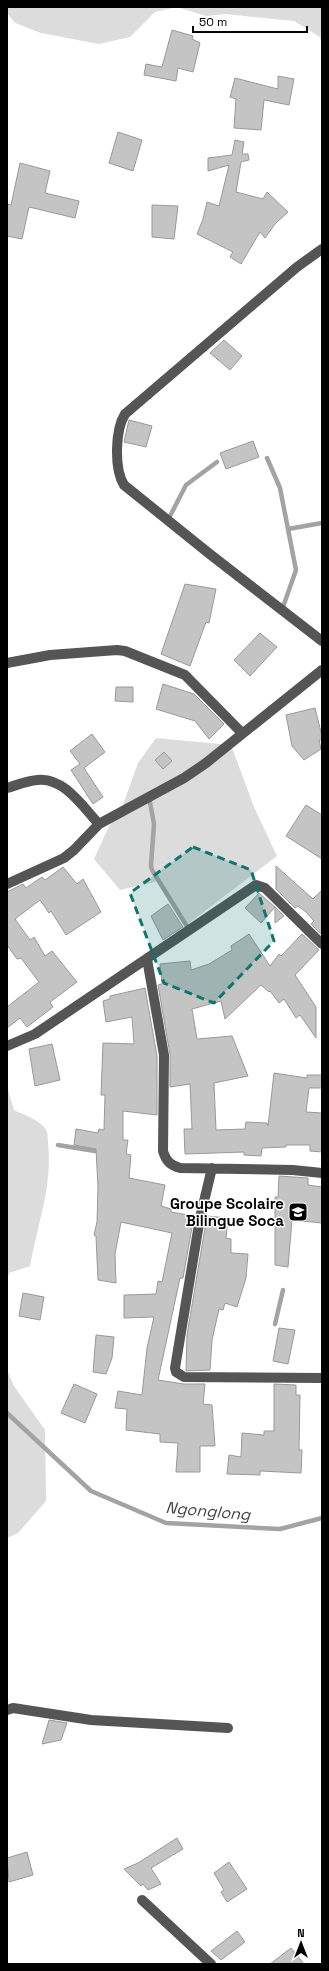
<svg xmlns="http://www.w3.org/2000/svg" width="329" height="1971" font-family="'Space Grotesk',sans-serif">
	<rect width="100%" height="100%" fill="#fff"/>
	<!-- green -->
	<path fill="#dcdcdc" d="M 7,7 L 322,7 L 322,44 L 320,37 L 294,21 L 225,14 L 206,16 L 177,7 L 155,12 L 130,37 L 99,44 L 41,33 L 15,23 L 7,13 Z
		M 156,738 L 231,745 L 254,807 L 277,856 L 188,924 L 158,881 L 120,890 L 94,859 L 109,826 L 120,813 L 138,763 Z
		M 7,1086 L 14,1110 C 24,1115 43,1121 47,1132 C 48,1136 48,1141 48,1144 C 53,1185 37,1226 30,1266 L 9,1273 L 7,1281 Z
		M 7,1370 L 14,1386 L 45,1430 L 46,1501 L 18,1533 L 7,1538 Z"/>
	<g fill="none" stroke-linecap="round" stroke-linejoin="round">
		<!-- stream -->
		<path stroke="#a3a3a3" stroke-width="4.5" d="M 267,458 L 280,488 L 296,570 L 283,607
			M 168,520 L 186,485 L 217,462
			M 288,529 L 322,523
			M 149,797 L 154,824 L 151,865 L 152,870 L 188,928
			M 58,1145 L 95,1151
			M 275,1324 L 283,1290
			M 7,1413 L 91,1491 L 166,1523 L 280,1529 L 322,1518"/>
	</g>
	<!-- building -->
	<path fill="#c4c4c4" stroke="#999" d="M 172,30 L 193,36 L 192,39 L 200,43 L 193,72 L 178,68 L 176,81 L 144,75 L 146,64 L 162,67 Z
		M 278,76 L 294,79 L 289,105 L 264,100 L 261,130 L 234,128 L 236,99 L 230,97 L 235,78 L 278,89 Z
		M 118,132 L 142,140 L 133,171 L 109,163 Z
		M 235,140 L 244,142 L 242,154 L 248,154 L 249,160 L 241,162 L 236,192 L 263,199 L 267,192 L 288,212 L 275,224 L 265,238 L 260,232 L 241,264 L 230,257 L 233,252 L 197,234 L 203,219 L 207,202 L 219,206 L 229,165 L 208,171 L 208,158 L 232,155 Z
		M 20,163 L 50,171 L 45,193 L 79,201 L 75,218 L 29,207 L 22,239 L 7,236 L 7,204 L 11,205 Z
		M 152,205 L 178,206 L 174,239 L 152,237 Z
		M 224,340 L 242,356 L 230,370 L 210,353 Z
		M 129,420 L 152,426 L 146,447 L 124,442 Z
		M 253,441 L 259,457 L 226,469 L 220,453 Z
		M 185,584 L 216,589 L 209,623 L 206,622 L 190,666 L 161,654 Z
		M 260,633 L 277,647 L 250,676 L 234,660 Z
		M 163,684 L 194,694 L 224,724 L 209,739 L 195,721 L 156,709 Z
		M 116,687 L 133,687 L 133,702 L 115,701 Z
		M 315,708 L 322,736 L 322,740 L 319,740 L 321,749 L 304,760 L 292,746 L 286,715 Z
		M 92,734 L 105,752 L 84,768 L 103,797 L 93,804 L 71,770 L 80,764 L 70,751 Z
		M 164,752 L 172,761 L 163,769 L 155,760 Z
		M 306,805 L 322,815 L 322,859 L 286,836 Z
		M 276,866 L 313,899 L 322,890 L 322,935 L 311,924 L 314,921 L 306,912 L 298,906 L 295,908 L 276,889 Z
		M 63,867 L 77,884 L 83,879 L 101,912 L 66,935 L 51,911 L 49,913 L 40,900 L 15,919 L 30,940 L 34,937 L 45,956 L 52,951 L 77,982 L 50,1002 L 53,1007 L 27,1027 L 20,1018 L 7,1028 L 7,1007 L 39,982 L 21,958 L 17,959 L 7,945 L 7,892 L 23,884 L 26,888 L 42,877 L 45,880 Z
		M 259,893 L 275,907 L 261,923 L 245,908 Z
		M 168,904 L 183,927 L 163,940 L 151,916 Z
		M 275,907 L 284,916 L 275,923 Z
		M 249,934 L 270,966 L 279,954 L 281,956 L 302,934 L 319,950 L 295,975 L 316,1007 L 316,1038 L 300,1015 L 296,1018 L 284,999 L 279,1003 L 270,991 L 269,992 L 261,985 L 225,1019 L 221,1001 L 192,1009 L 197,1039 L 232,1036 L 248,1076 L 214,1083 L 216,1130 L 245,1129 L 246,1122 L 267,1123 L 268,1126 L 274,1073 L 307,1078 L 307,1075 L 322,1075 L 322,1088 L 309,1088 L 306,1112 L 322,1113 L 322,1152 L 310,1151 L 310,1145 L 286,1145 L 286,1147 L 262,1148 L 261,1156 L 244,1155 L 244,1152 L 185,1154 L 184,1129 L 192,1129 L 190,1084 L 170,1087 L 170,1054 L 158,985 L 162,984 L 160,964 L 190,961 L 191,970 L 209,964 L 232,950 L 231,946 Z
		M 145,988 L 157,1056 L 157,1115 L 123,1111 L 123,1140 L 128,1140 L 126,1154 L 131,1155 L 129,1178 L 165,1185 L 161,1206 L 171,1209 L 171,1212 L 194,1216 L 183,1278 L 180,1278 L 158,1380 L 184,1384 L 205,1384 L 203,1404 L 212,1405 L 215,1446 L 200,1446 L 200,1472 L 176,1472 L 178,1443 L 160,1442 L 160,1434 L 126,1430 L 127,1409 L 115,1408 L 118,1391 L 142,1395 L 147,1348 L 154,1317 L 124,1318 L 124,1295 L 156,1294 L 158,1281 L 162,1282 L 172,1233 L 121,1222 L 115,1254 L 116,1283 L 98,1280 L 96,1236 L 94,1235 L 97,1222 L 98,1187 L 96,1149 L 74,1145 L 76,1129 L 98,1133 L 99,1129 L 104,1130 L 105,1095 L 101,1095 L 103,1043 L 134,1044 L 132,1017 L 106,1022 L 103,1001 L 110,999 L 110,996 Z
		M 52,1044 L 60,1080 L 35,1086 L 29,1049 Z
		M 279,1176 L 308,1178 L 308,1185 L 322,1187 L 322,1223 L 292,1220 L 288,1267 L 275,1265 L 275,1197 L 278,1197 Z
		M 207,1216 L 228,1218 L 226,1238 L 231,1239 L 231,1253 L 248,1254 L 246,1278 L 237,1307 L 225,1303 L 223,1310 L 219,1309 L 212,1340 L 210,1370 L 186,1371 L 187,1335 Z
		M 23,1293 L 44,1297 L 40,1320 L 19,1316 Z
		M 279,1328 L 295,1330 L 288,1364 L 273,1361 Z
		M 96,1335 L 114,1337 L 112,1358 L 106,1374 L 93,1372 Z
		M 74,1384 L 97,1394 L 85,1423 L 61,1413 Z
		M 274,1384 L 296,1385 L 296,1395 L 300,1395 L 299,1450 L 302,1450 L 301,1473 L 260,1471 L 260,1475 L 227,1474 L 229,1455 L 241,1457 L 242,1433 L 264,1435 L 264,1431 L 274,1431 Z
		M 49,1720 L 67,1723 L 61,1740 L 42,1744 Z
		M 177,1838 L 183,1849 L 151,1868 L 161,1884 L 148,1890 L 143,1884 L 141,1886 L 124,1869 L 138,1863 Z
		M 27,1852 L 33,1875 L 9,1882 L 7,1858 Z
		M 229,1862 L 247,1889 L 227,1902 L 221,1892 L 224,1890 L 214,1873 Z
		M 237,1931 L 245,1942 L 221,1960 L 211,1951 Z
		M 291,1948 L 304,1964 L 270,1964 Z"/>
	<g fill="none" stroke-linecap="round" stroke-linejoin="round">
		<!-- minor -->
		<path stroke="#555" stroke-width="10" d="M 322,249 L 297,267 L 125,414 C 115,430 114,469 124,485 L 211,555 L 322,641
			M 7,663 L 50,655 L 117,650 L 125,651 L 185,675 L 242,733
			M 7,788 C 17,785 27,781 37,780 C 63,776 83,807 99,824
			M 7,884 L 64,858 L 74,850 L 99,824 L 184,778 L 206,763 L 322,670
			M 147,959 L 164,1055 L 163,1151 C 166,1161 170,1165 180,1168 L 293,1170 L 322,1173
			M 7,1046 L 35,1034 L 256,885 L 265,888 L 322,944
			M 212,1168 L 200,1218 L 175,1368 L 176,1372 L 184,1377 L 322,1378
			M 7,1710 L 13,1708 L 91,1720 L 228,1728
			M 142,1900 L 211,1964"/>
	</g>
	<!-- marked area -->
	<path fill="#0f766e" fill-opacity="0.2" stroke="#0f766e" stroke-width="3" stroke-dasharray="8 5" stroke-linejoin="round" d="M 193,847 L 251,870 L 274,941 L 214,1003 L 164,983 L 130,893 Z"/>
	<!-- icons -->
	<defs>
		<g id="school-square" transform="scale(1)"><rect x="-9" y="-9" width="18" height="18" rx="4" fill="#000" stroke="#fff"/><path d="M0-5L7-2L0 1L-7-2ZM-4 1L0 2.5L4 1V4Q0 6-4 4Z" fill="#fff"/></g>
	</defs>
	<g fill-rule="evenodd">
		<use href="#school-square" x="298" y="1212"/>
	</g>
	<g text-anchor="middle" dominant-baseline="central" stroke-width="3" stroke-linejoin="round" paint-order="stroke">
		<!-- poi labels -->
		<g font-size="15" font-weight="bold" fill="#000" stroke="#fff" text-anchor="end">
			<text x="284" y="1203">Groupe Scolaire<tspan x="284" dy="17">Bilingue Soca</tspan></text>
		</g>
		<!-- water labels -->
		<g font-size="16" font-style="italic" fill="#444" stroke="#fff">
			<text transform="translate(208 1511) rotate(5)">Ngonglong</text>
		</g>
	</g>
	<!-- border -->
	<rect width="329" height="1971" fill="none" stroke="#000000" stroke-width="16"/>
	<!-- north arrow -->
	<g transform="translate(301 1943)" stroke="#ffffff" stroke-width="3" paint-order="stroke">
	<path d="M0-3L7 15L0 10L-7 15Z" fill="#000000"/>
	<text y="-6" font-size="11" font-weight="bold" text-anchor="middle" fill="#000000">N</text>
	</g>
	<!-- scale -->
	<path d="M193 26v6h114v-6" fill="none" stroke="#000000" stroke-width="2"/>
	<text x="199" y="26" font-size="12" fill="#000000" stroke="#ffffff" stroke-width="3" paint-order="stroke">50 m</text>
</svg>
